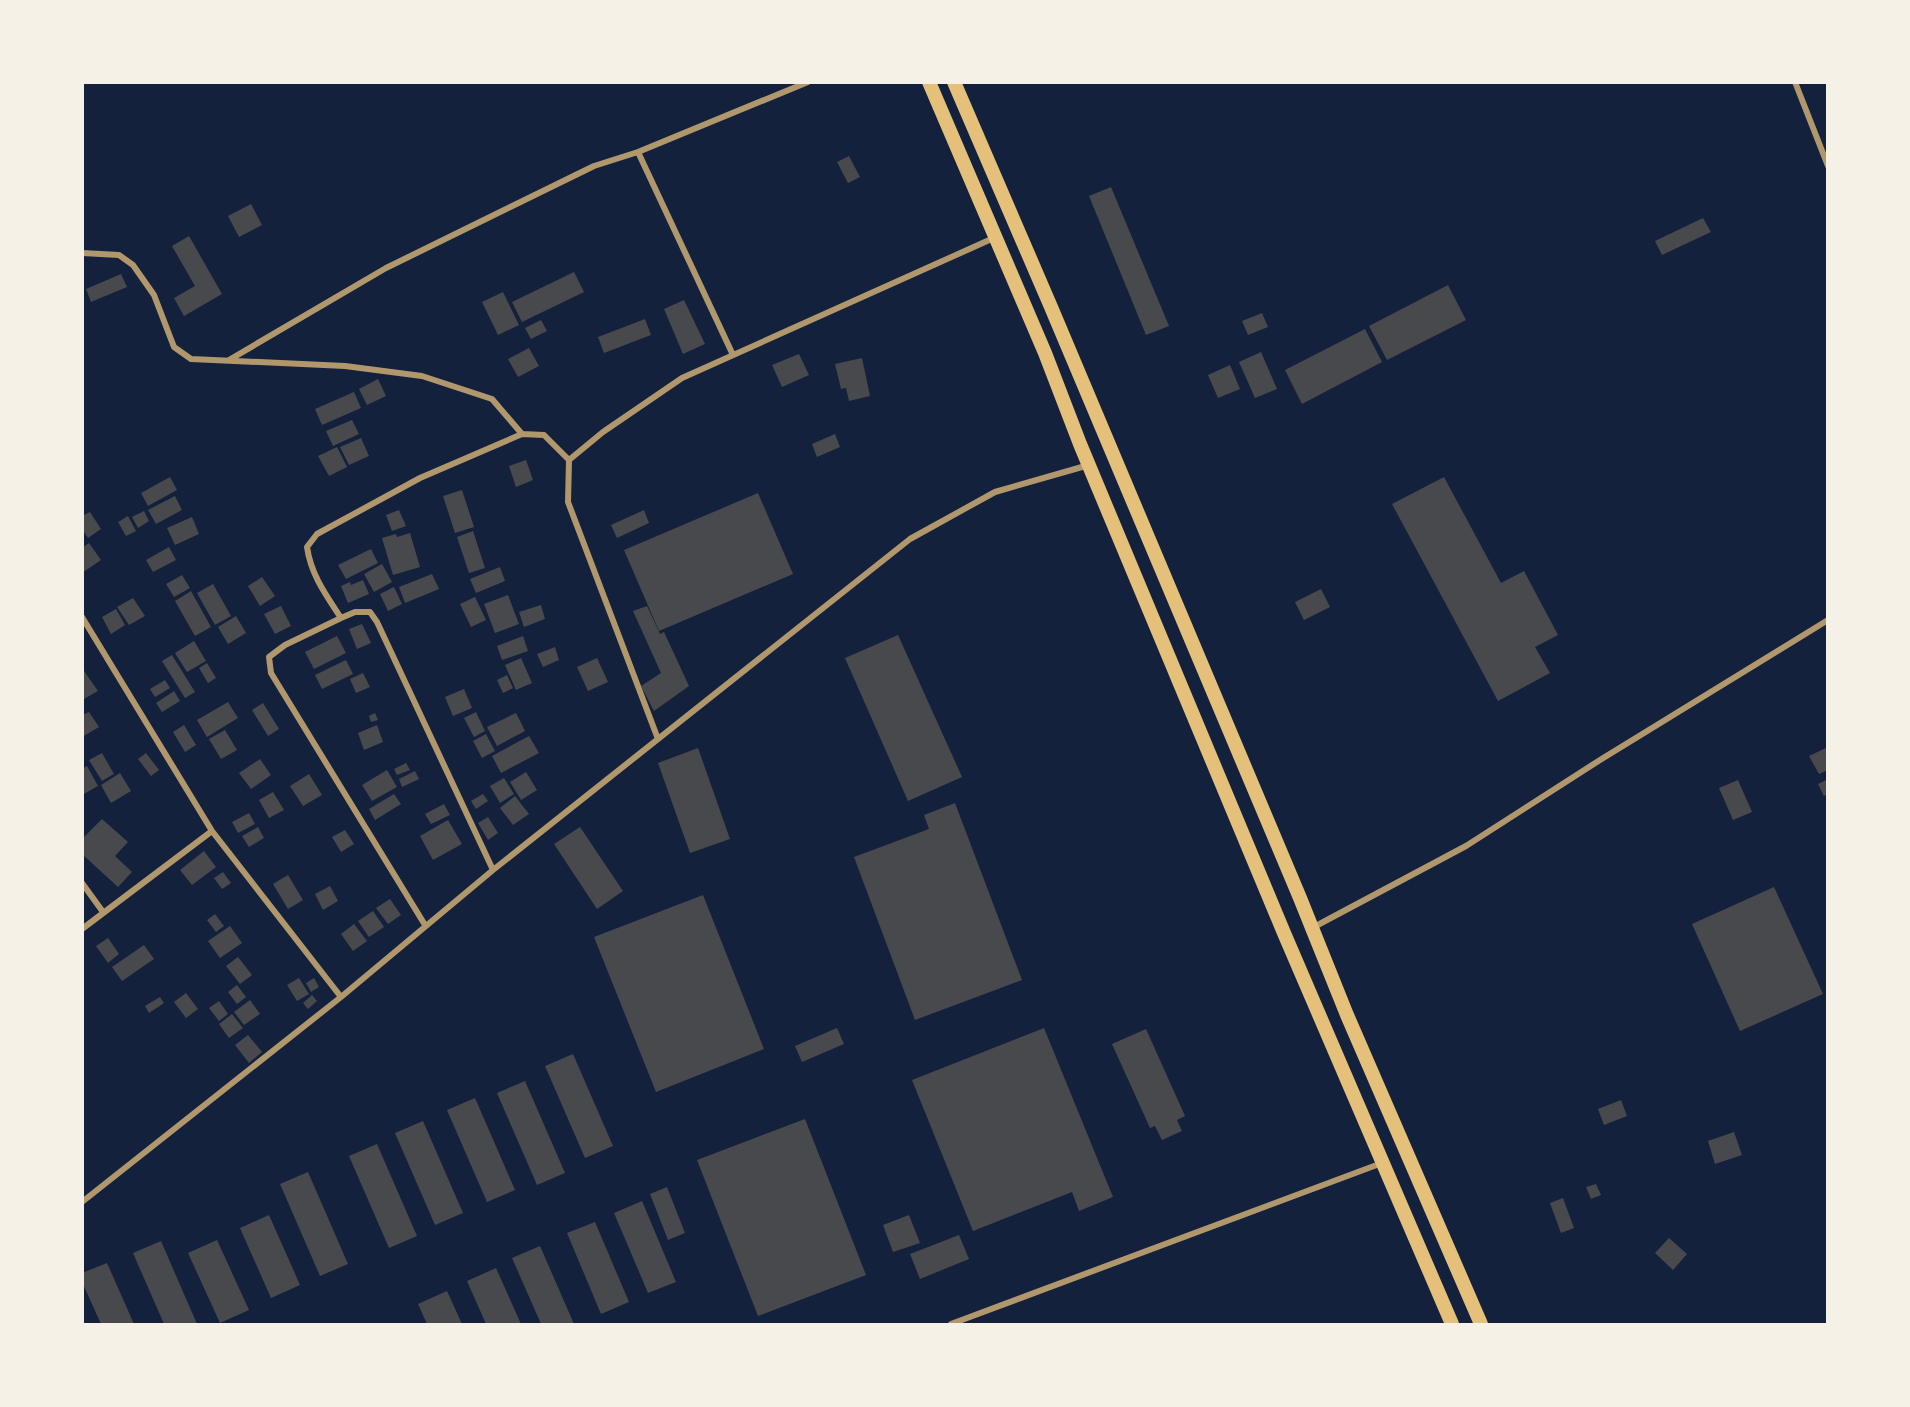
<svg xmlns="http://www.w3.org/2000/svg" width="1910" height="1407" font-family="Commissioner,sans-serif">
	<rect width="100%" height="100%" fill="#14213d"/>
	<!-- building -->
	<path fill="#48494c" d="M 849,156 L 860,177 L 848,183 L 837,162 Z
		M 1111,187 L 1169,326 L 1146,335 L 1089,196 Z
		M 251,204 L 262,225 L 239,237 L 228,216 Z
		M 1703,218 L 1711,232 L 1662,255 L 1655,241 Z
		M 189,236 L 222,294 L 184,316 L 174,298 L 195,286 L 172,246 Z
		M 574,272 L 584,292 L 522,322 L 512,302 Z
		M 121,274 L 127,287 L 91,302 L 86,289 Z
		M 1448,285 L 1466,320 L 1387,360 L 1369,326 Z
		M 503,292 L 519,325 L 498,335 L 482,302 Z
		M 684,300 L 705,344 L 683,354 L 664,309 Z
		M 1262,313 L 1268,327 L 1248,335 L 1242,321 Z
		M 645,319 L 651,335 L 604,353 L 598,337 Z
		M 541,320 L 547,331 L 531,339 L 525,328 Z
		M 1365,329 L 1382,362 L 1302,404 L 1285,370 Z
		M 529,348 L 539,366 L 518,377 L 508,359 Z
		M 1261,352 L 1277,389 L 1255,398 L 1239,362 Z
		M 799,354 L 809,375 L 782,387 L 772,365 Z
		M 862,358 L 870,396 L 849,401 L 846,388 L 841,389 L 835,364 Z
		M 1230,365 L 1240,389 L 1218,398 L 1208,375 Z
		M 378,379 L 386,396 L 367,405 L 359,389 Z
		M 354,392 L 361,408 L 322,425 L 315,409 Z
		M 352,420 L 359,434 L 333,446 L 326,431 Z
		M 835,434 L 840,447 L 817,457 L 812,444 Z
		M 361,438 L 369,456 L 349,465 L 340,447 Z
		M 337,447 L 347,467 L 329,476 L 318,456 Z
		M 526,460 L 533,480 L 516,487 L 509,466 Z
		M 170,477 L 177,490 L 148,506 L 141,493 Z
		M 1444,477 L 1501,583 L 1524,571 L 1558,635 L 1535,647 L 1550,673 L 1498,701 L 1392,504 Z
		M 462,490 L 474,527 L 455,533 L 443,496 Z
		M 758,493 L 793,574 L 659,631 L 624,550 Z
		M 175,496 L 182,510 L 156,524 L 148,510 Z
		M 399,510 L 406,526 L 392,531 L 386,515 Z
		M 644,510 L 649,523 L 617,538 L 611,525 Z
		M 144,511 L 149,521 L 138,528 L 132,517 Z
		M 90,512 L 101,529 L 88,538 L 82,529 L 82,516 Z
		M 128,516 L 136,531 L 126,536 L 118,522 Z
		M 192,517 L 199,534 L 175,545 L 167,528 Z
		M 473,531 L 485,568 L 469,573 L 457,537 Z
		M 410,533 L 420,567 L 393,575 L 382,538 L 396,534 L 397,537 Z
		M 89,543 L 101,560 L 82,573 L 82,548 Z
		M 169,547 L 176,560 L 153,572 L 146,560 Z
		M 371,549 L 378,563 L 346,579 L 338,565 Z
		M 382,564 L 392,582 L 374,592 L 364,574 Z
		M 500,567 L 505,581 L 476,593 L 470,579 Z
		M 432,574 L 439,589 L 405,603 L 399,587 Z
		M 182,575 L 190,588 L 174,597 L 166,584 Z
		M 262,577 L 275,596 L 260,606 L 248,586 Z
		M 363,580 L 369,594 L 348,603 L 341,586 L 350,582 L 351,585 Z
		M 213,584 L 231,616 L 215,625 L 197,593 Z
		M 394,587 L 402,604 L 388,611 L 380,594 Z
		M 1321,589 L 1330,607 L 1304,620 L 1295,602 Z
		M 191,591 L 211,627 L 195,636 L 175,601 Z
		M 508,595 L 519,624 L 495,633 L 484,604 Z
		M 475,597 L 486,620 L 471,627 L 460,604 Z
		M 133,598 L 145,616 L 129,625 L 117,607 Z
		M 541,605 L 545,619 L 524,627 L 519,612 Z
		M 281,606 L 291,626 L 275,634 L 264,614 Z
		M 647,606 L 660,634 L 664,632 L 689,686 L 654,711 L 641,686 L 661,673 L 633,611 Z
		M 116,609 L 125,625 L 111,634 L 102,617 Z
		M 236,616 L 246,633 L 228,644 L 218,627 Z
		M 362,624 L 371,643 L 357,649 L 349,629 Z
		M 898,635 L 962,777 L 908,801 L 845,658 Z
		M 337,636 L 346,653 L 314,669 L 305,652 Z
		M 523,636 L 528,651 L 502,660 L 497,646 Z
		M 194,641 L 206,661 L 187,672 L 175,653 Z
		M 555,647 L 559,660 L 543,667 L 537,654 Z
		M 172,655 L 195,692 L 185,698 L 162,661 Z
		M 521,658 L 532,683 L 516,690 L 505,665 Z
		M 597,658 L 608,682 L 588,691 L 577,667 Z
		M 346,660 L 353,674 L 322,689 L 315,675 Z
		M 207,663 L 216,678 L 208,683 L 199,668 Z
		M 82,668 L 98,691 L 82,700 Z
		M 363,673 L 370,687 L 356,693 L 350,679 Z
		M 507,675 L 513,688 L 503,693 L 497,680 Z
		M 165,680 L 170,688 L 155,697 L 150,689 Z
		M 464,689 L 472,708 L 453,716 L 445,697 Z
		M 174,691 L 180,701 L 162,712 L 156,703 Z
		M 228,702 L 238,718 L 207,737 L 197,720 Z
		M 263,703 L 279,729 L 268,736 L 252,710 Z
		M 89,712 L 99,727 L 82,737 L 82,715 Z
		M 476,712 L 485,731 L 474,737 L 464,718 Z
		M 375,713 L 378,720 L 371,722 L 369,716 Z
		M 516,713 L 525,731 L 497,746 L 487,727 Z
		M 184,725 L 196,745 L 185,752 L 173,732 Z
		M 377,725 L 383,742 L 364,750 L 358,733 Z
		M 225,730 L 237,750 L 221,759 L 209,739 Z
		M 486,734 L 495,751 L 482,758 L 473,741 Z
		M 529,736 L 539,753 L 501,773 L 492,756 Z
		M 1828,747 L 1828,770 L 1819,774 L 1809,756 Z
		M 698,748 L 730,839 L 690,853 L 658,763 Z
		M 102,753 L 114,774 L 102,781 L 89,760 Z
		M 146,753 L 159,770 L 151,776 L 138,759 Z
		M 260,759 L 271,775 L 251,789 L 239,773 Z
		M 406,763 L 410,770 L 397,775 L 394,769 Z
		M 87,766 L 98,786 L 82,795 L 82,769 Z
		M 387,770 L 397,787 L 372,801 L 362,785 Z
		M 415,771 L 419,779 L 402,787 L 399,779 Z
		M 526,772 L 537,790 L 521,800 L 510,782 Z
		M 120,773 L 131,791 L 111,803 L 101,785 Z
		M 309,774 L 322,795 L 303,806 L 290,786 Z
		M 504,778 L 514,794 L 500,803 L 490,786 Z
		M 1828,779 L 1828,794 L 1824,796 L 1818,784 Z
		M 1738,780 L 1752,812 L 1733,820 L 1719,788 Z
		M 273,792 L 284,810 L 269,818 L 259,800 Z
		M 394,794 L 401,804 L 375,820 L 369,809 Z
		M 483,794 L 488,801 L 476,809 L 471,801 Z
		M 515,796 L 529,814 L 513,825 L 500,808 Z
		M 955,803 L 1022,980 L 915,1020 L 854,857 L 929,829 L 924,815 Z
		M 444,804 L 450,815 L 431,824 L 425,814 Z
		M 249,813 L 255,824 L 238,833 L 232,822 Z
		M 488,817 L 498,833 L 488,840 L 478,823 Z
		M 102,819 L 128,842 L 115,856 L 132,872 L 118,887 L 82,854 L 82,839 Z
		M 448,820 L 462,844 L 433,860 L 420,836 Z
		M 258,827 L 264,838 L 249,847 L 242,836 Z
		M 580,827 L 623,891 L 597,909 L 554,844 Z
		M 345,830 L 354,844 L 341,852 L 332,837 Z
		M 204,851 L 216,867 L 192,885 L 180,870 Z
		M 223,872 L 231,883 L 222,889 L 214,878 Z
		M 288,875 L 303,900 L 288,909 L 273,884 Z
		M 330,886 L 338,901 L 323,910 L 315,894 Z
		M 1774,887 L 1823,994 L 1740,1031 L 1692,924 Z
		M 703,895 L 764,1049 L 656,1092 L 594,937 Z
		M 390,899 L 401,915 L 388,924 L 376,908 Z
		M 373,911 L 384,927 L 369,937 L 358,921 Z
		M 215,914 L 224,926 L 216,932 L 207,920 Z
		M 354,924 L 367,941 L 353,951 L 341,934 Z
		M 230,926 L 242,943 L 220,958 L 208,941 Z
		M 108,938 L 119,954 L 108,963 L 96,946 Z
		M 144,945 L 154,959 L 122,981 L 112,967 Z
		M 238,957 L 252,975 L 240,984 L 226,966 Z
		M 299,978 L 309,994 L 297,1001 L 287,985 Z
		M 314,978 L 319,987 L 311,992 L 306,983 Z
		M 237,985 L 246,997 L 237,1004 L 228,992 Z
		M 186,993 L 198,1009 L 186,1018 L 174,1002 Z
		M 312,995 L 317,1001 L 308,1009 L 303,1003 Z
		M 160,997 L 164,1003 L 149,1013 L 145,1006 Z
		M 250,1000 L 260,1014 L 244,1025 L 234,1012 Z
		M 219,1001 L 228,1014 L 219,1021 L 209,1008 Z
		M 232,1014 L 243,1028 L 229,1038 L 219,1024 Z
		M 837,1028 L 844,1044 L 802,1062 L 795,1046 Z
		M 1044,1028 L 1113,1197 L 1079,1211 L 1072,1192 L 973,1231 L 912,1080 Z
		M 1146,1029 L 1185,1116 L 1177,1120 L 1182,1131 L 1162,1140 L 1155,1126 L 1150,1128 L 1112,1044 Z
		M 248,1035 L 262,1052 L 249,1063 L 235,1045 Z
		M 573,1054 L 613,1146 L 585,1158 L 545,1066 Z
		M 525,1081 L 565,1173 L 537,1185 L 497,1093 Z
		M 475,1098 L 515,1190 L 487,1202 L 447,1110 Z
		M 1621,1100 L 1627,1116 L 1604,1125 L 1598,1109 Z
		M 805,1119 L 866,1275 L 758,1316 L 697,1160 Z
		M 423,1121 L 463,1213 L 435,1225 L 395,1133 Z
		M 1734,1132 L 1742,1155 L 1715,1164 L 1708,1141 Z
		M 377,1144 L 417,1236 L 389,1248 L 349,1156 Z
		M 308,1172 L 348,1264 L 320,1276 L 280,1184 Z
		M 1596,1184 L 1601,1195 L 1591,1199 L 1586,1187 Z
		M 667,1187 L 685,1233 L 668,1240 L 650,1194 Z
		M 1563,1198 L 1574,1228 L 1561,1233 L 1550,1203 Z
		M 642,1201 L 676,1282 L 648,1293 L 614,1213 Z
		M 269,1215 L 300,1285 L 271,1298 L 240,1228 Z
		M 909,1215 L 920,1243 L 893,1252 L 883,1225 Z
		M 595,1222 L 629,1302 L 601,1314 L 567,1233 Z
		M 959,1235 L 969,1259 L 920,1279 L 910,1254 Z
		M 1669,1238 L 1687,1254 L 1673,1270 L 1655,1253 Z
		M 217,1240 L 249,1310 L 220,1323 L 188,1253 Z
		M 161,1241 L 197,1324 L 164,1324 L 133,1253 Z
		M 540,1246 L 574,1324 L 541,1324 L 512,1258 Z
		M 107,1263 L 134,1324 L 101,1324 L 82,1282 L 82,1273 Z
		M 496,1268 L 521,1324 L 486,1324 L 467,1281 Z
		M 447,1291 L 462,1324 L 427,1324 L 418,1304 Z"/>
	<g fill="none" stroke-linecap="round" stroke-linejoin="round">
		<!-- minor -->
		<path stroke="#b1986c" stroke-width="6" d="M 1795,82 L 1828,166
			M 638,152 L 733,355
			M 82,253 L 119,255 L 133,265 L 154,295 L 174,347 L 191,359 L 345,366 L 422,376 L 492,399 L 522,434
			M 229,360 L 386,268 L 594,166 L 638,152 L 808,82
			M 569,460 L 603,432 L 682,378 L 996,237
			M 82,617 L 212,831 L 341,997
			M 341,618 C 326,595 311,575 307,547 L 317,534 L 420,478 L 522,434 L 544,435 L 569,460 L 568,502 L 658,739
			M 82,883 L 103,912
			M 425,925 L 271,673 L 269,657 L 285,645 L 341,618 L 355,612 L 370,612 L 377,622 L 493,870
			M 1312,928 L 1466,846 L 1600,760 L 1828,620
			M 82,929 L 212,831
			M 82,1202 L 341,997 L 493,870 L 910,539 L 995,492 L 1089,465
			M 951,1324 L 1382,1163"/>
		<!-- primary -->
		<path stroke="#e5c07b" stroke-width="14" d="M 929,82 L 1045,353 L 1080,444 L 1284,933 L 1452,1324
			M 954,82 L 1051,307 L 1300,898 L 1347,1015 L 1481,1324"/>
	</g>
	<!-- border -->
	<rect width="1910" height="1407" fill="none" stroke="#f6f1e7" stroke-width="168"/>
</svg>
